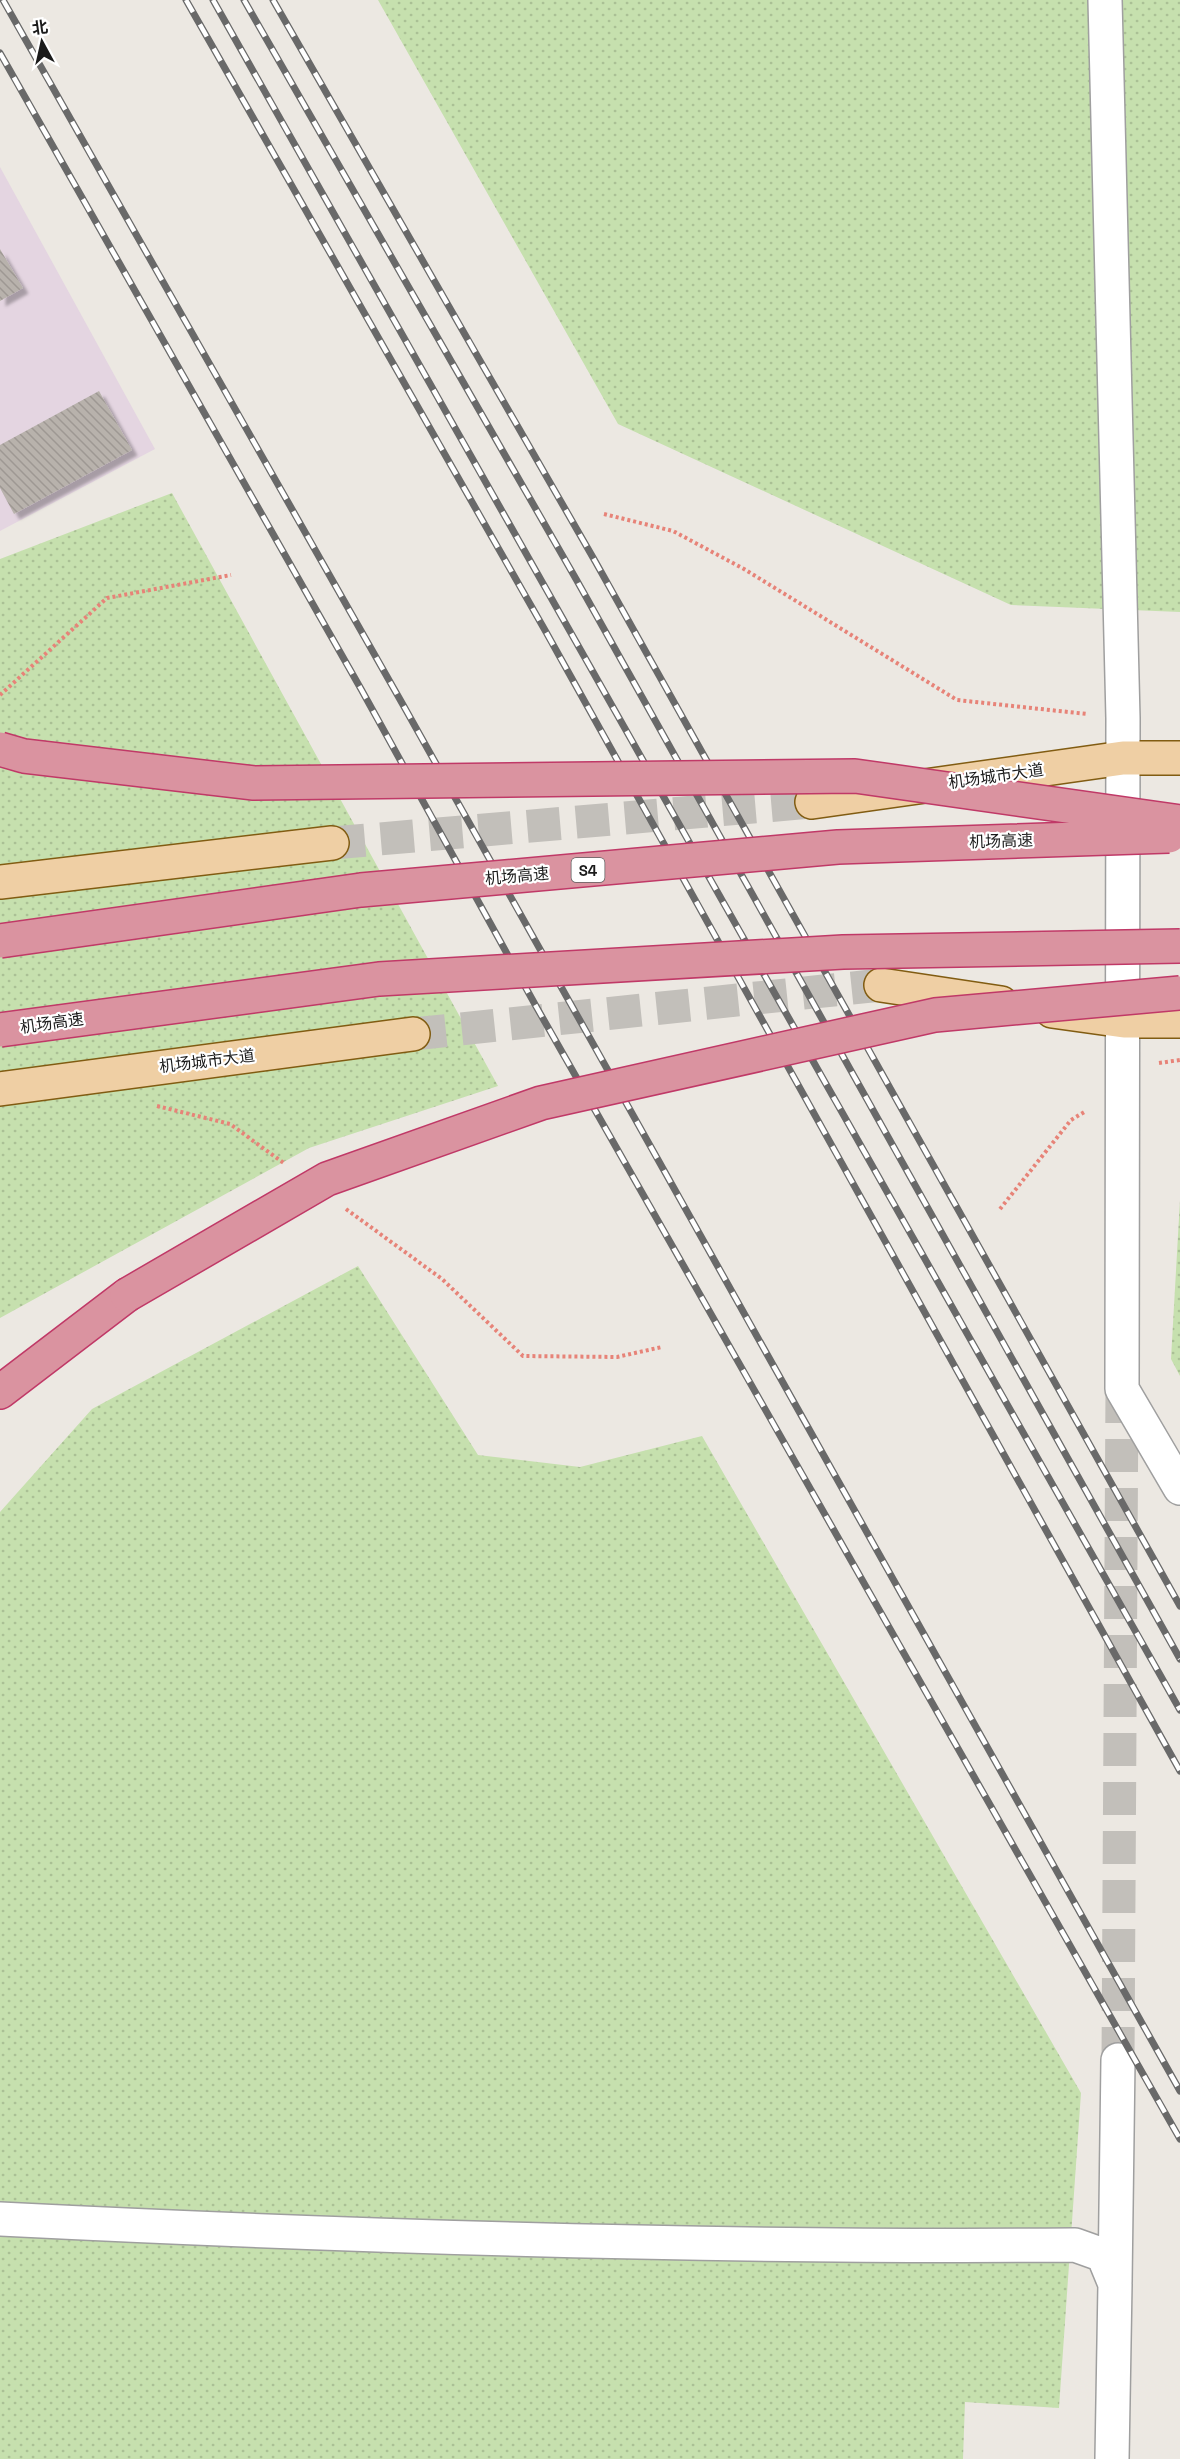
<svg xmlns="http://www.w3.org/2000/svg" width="1180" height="2459" font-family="'Space Grotesk','Noto Sans SC',sans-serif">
	<defs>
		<pattern id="grass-dots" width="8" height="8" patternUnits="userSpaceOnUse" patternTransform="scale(1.5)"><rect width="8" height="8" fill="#c6e0ae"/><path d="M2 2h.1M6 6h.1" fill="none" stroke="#aac095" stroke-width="1.8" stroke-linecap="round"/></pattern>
		<pattern id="building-back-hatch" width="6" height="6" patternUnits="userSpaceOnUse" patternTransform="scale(1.5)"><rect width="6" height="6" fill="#b8b2ac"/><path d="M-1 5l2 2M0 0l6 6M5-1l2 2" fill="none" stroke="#9e9893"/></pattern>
		<filter id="shadow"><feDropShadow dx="5.5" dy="5.5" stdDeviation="1.5" flood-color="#0004"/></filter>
	</defs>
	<rect width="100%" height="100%" fill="#ece8e2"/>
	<!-- railway -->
	<path fill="#e4d5e1" d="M 0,167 L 155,449 L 0,531 Z"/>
	<!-- grass -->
	<path fill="url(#grass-dots)" d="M 378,0 L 1180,0 L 1180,612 L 1011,605 L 618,424 Z
		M 172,493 L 498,1086 L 309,1148 L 0,1318 L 0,559 Z
		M 1180,1200 L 1180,1376 L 1171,1359 Z
		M 358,1266 L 478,1455 L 580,1467 L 702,1436 L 1081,2093 L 1059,2408 L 965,2402 L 963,2459 L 0,2459 L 0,1512 L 92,1409 Z"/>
	<!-- building -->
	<path fill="url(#building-back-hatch)" filter="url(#shadow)" d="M 0,249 L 23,288 L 0,301 Z
		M 99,391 L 132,450 L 14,514 L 0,488 L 0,445 Z"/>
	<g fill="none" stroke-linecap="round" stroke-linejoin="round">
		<!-- minor-tunnel -->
		<path stroke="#c2bfba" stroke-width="33" stroke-dasharray="33 16" stroke-linecap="butt" d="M 1118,2060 L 1122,1389"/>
		<!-- major-tunnel -->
		<path stroke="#c2bfba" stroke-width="33" stroke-dasharray="33 16" stroke-linecap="butt" d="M 332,843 L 812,802
			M 413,1034 L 881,985"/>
		<!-- minor casing -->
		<g stroke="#9f9f9f" stroke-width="36">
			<path id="minor" d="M 1105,0 L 1123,718 L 1122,1389 L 1180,1488
				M 0,2219 C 358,2237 717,2248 1075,2245 L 1103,2255 L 1115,2284 L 1112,2459
				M 1115,2282 L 1118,2060"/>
		</g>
		<!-- major casing -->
		<g stroke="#815c12" stroke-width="36">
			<path id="major" d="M 812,802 L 1123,758 L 1180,758
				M 0,882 L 332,843
				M 881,985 L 1001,1003
				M 1052,1011 L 1124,1021 L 1180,1021
				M 0,1089 L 413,1034"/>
		</g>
		<!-- highway casing -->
		<g stroke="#c03967" stroke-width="36">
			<path id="highway" d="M 0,1392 L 127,1295"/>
		</g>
		<!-- path -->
		<path stroke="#e78378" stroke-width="4" stroke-dasharray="3 3" stroke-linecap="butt" d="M 604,514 L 673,531 L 744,569 L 957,700 L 1087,714
			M 0,695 L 107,598 L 231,575
			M 1159,1063 L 1180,1060
			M 157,1106 L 230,1124 L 285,1164
			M 346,1209 L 442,1279 L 523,1356 L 617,1357 L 662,1347
			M 1000,1209 L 1071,1120 L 1086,1111"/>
		<!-- minor -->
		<use href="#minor" stroke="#fff" stroke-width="33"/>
		<!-- major -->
		<use href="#major" stroke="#efcfa4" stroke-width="33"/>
		<!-- highway -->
		<use href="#highway" stroke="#da93a0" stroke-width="33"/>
		<!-- rail casing -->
		<g stroke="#696969" stroke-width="7">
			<path id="rail" d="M 3,0 L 402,703 L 1180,2091
				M 186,0 L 546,632 L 1180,1771
				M 213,0 L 1180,1710
				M 244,0 L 576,579 L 1180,1659
				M 273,0 L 595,561 L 1180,1606
				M 0,53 L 361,689 L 537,1008 L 1180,2139"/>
		</g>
		<!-- rail -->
		<use href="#rail" stroke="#fff" stroke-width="4.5" stroke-dasharray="14" stroke-linecap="butt"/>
		<!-- highway-bridge casing -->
		<g stroke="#c03967" stroke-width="36" stroke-linecap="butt">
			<path id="highway-bridge" d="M 0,749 L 24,756 L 254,783 L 855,776 L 1180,822
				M 0,941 L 361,890 L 838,847 L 1169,836
				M 0,1030 L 379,979 L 843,952 L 1180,946
				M 127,1295 L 327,1179 L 541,1103 L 935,1015 L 1180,993"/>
		</g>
		<!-- highway-bridge -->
		<use href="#highway-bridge" stroke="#da93a0" stroke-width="33"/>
	</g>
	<g text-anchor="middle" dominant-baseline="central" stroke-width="4.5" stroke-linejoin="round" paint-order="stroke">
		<!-- shield labels -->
		<rect fill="#fff" stroke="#5f5f5f" stroke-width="1.5" x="571.5" y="858" width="33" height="24" rx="4.5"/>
		<g font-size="15" font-weight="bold" fill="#1b1b1b">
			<text x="588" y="870">S4</text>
		</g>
		<!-- street labels -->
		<g font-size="16" fill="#1b1b1b" stroke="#fff">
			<text transform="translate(996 776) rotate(-8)">机场城市大道</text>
			<text transform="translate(1001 841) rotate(-2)">机场高速</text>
			<text transform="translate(517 876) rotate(-5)">机场高速</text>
			<text transform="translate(52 1023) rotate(-8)">机场高速</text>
			<text transform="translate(207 1061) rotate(-7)">机场城市大道</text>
		</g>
	</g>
	<!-- north arrow -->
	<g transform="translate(42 42) rotate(352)" stroke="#ffffff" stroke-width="4.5" paint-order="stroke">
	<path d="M0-4.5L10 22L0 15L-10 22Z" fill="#1b1b1b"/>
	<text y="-9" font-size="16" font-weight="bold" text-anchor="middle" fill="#1b1b1b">北</text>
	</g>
</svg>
